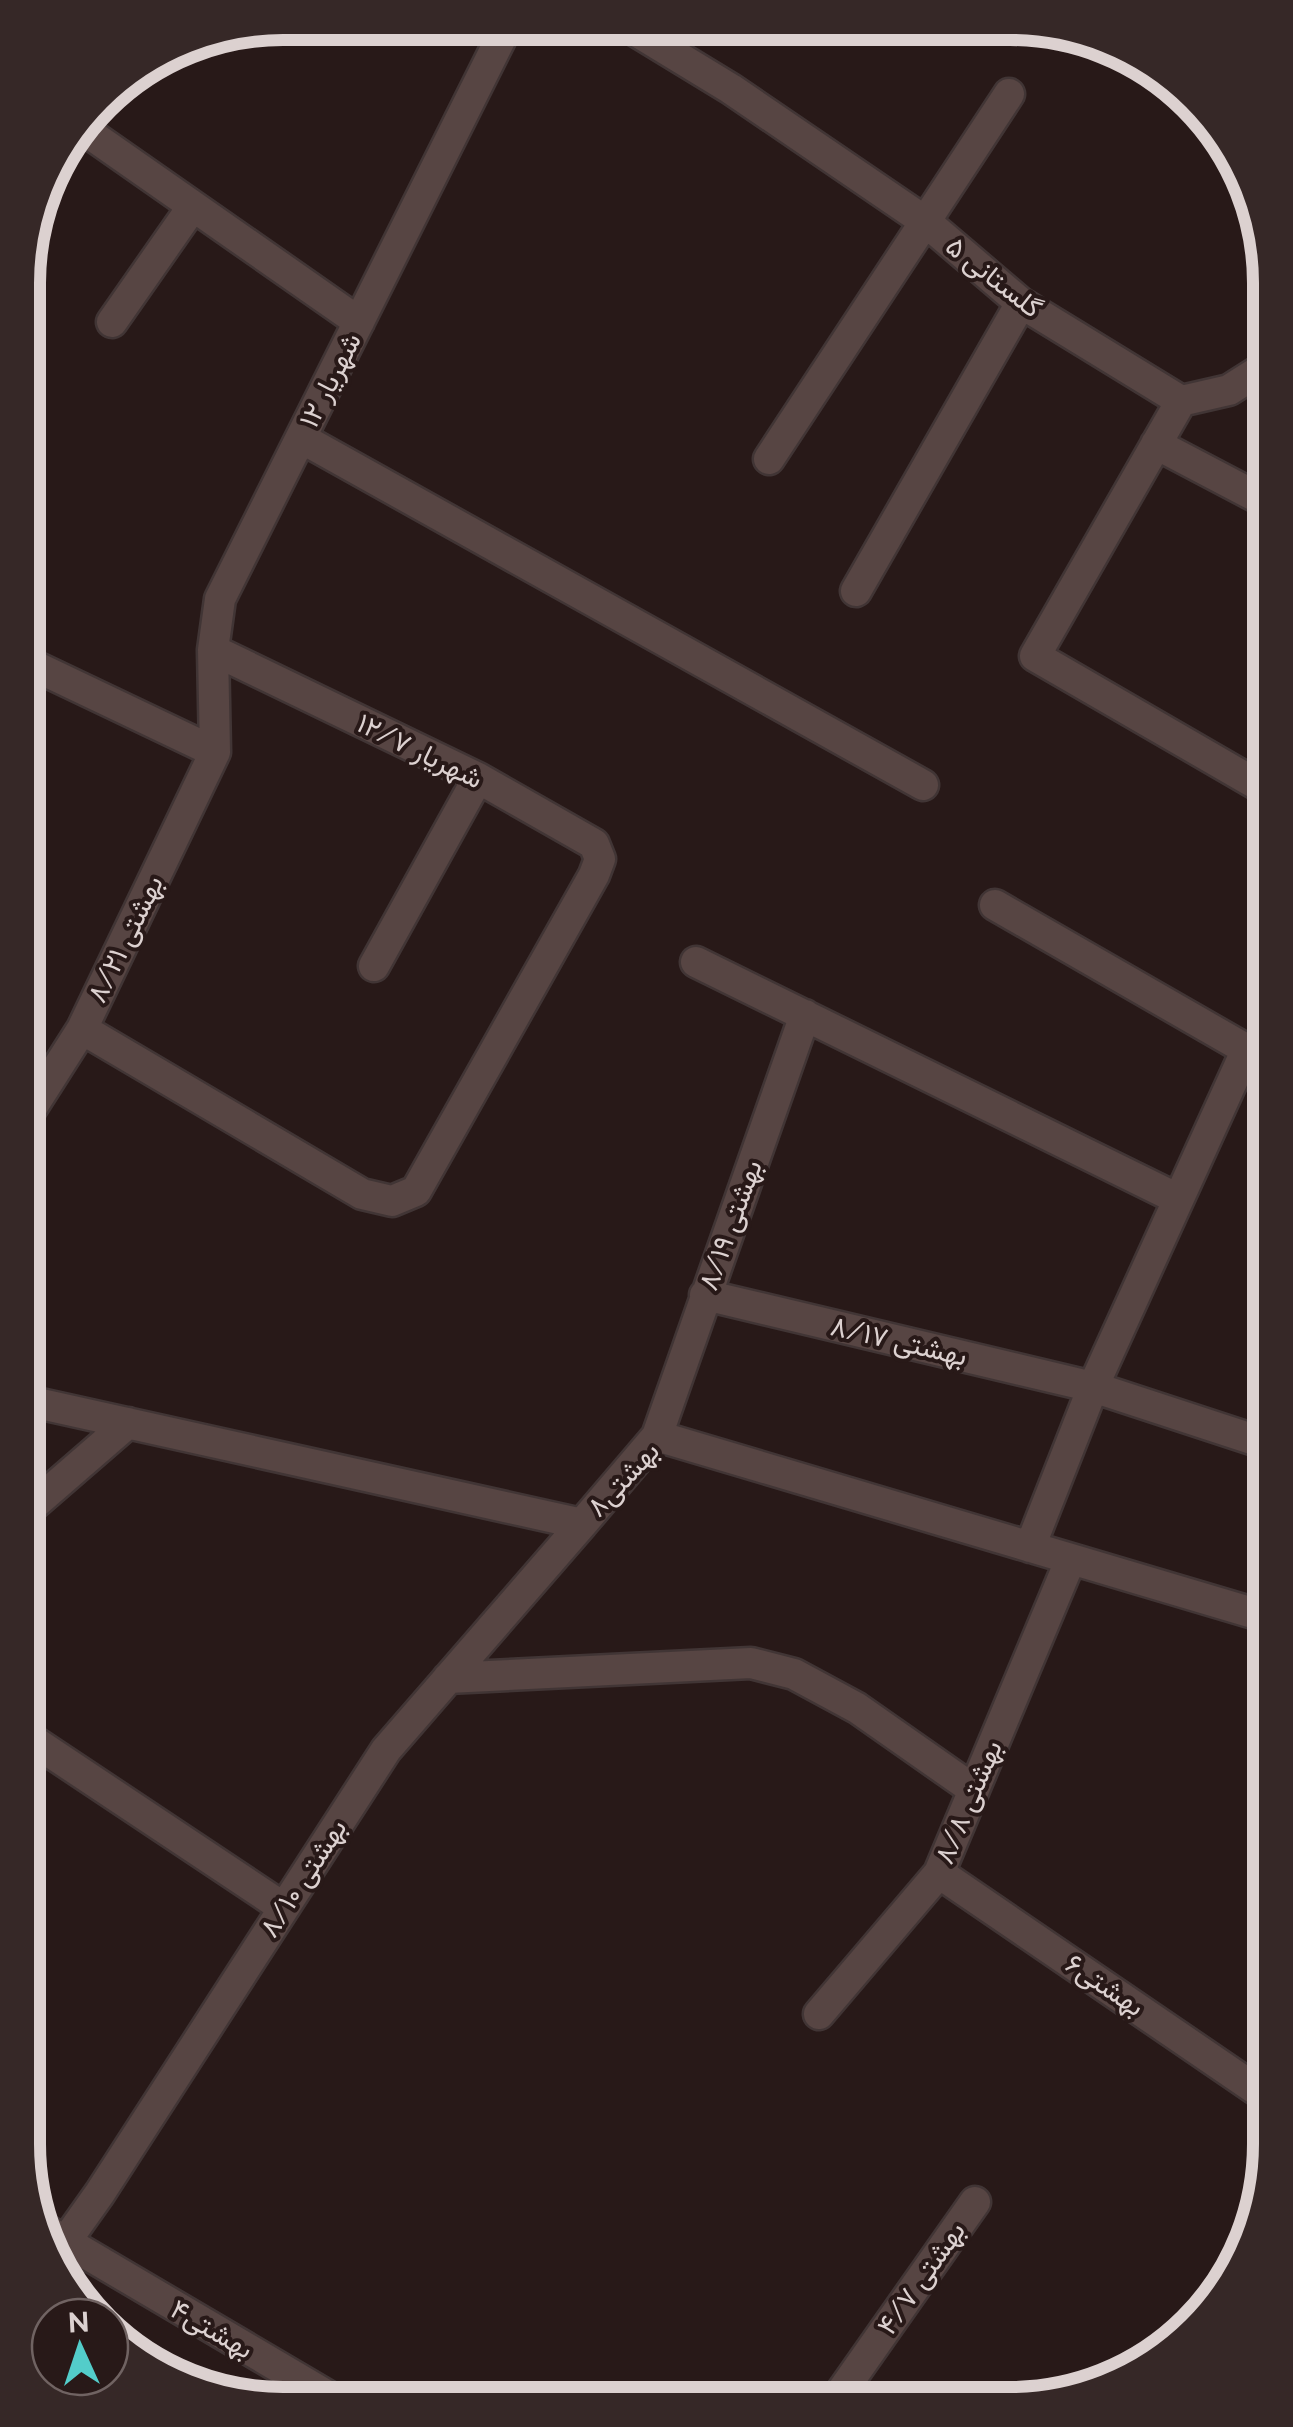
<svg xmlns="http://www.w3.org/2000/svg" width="1293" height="2427" font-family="Raleway,Vazirmatn,sans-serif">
	<rect width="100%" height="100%" fill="#281918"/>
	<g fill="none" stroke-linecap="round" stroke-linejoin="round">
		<!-- minor casing -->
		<g stroke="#413535" stroke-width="35">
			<path id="minor" d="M 626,25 L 731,89 L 926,222 L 1021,303 L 1181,401 L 1229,390 L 1270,364
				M 80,127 L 359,322
				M 112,322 L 193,206
				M 1181,401 L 1035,656 L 1270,792
				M 301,438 L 923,785
				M 1156,444 L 1270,504
				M 769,459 L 1009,94
				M 856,591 L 1021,303
				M 24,661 L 215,752
				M 995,905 L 1270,1063
				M 696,962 L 1178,1199
				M 374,966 L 478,778
				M 82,1029 L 362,1194 L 392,1201 L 416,1191 L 594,875 L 600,859 L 594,844 L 478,778 L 213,650
				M 24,1120 L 82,1029 L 215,752 L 213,650 L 220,599 L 508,24
				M 705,1295 L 1093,1387 L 1270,1445
				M 23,1400 L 582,1524 L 657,1436 L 1270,1618
				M 657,1436 L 805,1015
				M 23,1514 L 128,1423
				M 1030,1547 L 1093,1387 L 1247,1049
				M 448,1678 L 751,1663 L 794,1674 L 857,1708 L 974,1790
				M 23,1734 L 284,1908
				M 939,1873 L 1270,2099
				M 819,2014 L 939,1873 L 1070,1561
				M 36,2224 L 338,2402
				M 56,2255 L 100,2193 L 386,1750 L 582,1524
				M 833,2404 L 975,2202"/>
		</g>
		<!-- minor -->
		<use href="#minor" stroke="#574543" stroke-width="30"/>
	</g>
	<g text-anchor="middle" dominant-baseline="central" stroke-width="8" stroke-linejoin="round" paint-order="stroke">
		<!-- street labels -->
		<g font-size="28" fill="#dcd1d0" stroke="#281918">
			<text transform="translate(994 277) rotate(38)">گلستانی ۵</text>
			<text transform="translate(330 380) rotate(-63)">شهریار ۱۲</text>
			<text transform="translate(420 751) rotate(26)">شهریار ۱۲/۷</text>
			<text transform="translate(125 939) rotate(-64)">بهشتی ۸/۲۱</text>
			<text transform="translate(730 1225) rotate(-70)">بهشتی ۸/۱۹</text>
			<text transform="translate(899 1341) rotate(13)">بهشتی ۸/۱۷</text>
			<text transform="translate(623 1479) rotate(-47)">بهشتی۸</text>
			<text transform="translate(968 1802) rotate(-67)">بهشتی ۸/۸</text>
			<text transform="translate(303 1878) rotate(-57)">بهشتی ۸/۱۰</text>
			<text transform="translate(1105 1985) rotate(34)">بهشتی۶</text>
			<text transform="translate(921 2278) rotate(-55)">بهشتی ۴/۷</text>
			<text transform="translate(212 2329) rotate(30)">بهشتی۴</text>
		</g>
	</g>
	<!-- crop -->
	<path d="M0 0H1293V2427H0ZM283 40H1010A243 243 0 0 1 1253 283V2144A243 243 0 0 1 1010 2387H283A243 243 0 0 1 40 2144V283A243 243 0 0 1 283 40Z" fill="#362827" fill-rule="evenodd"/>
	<path fill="none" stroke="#dcd1d0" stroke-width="12" d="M283 40H1010A243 243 0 0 1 1253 283V2144A243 243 0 0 1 1010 2387H283A243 243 0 0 1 40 2144V283A243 243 0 0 1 283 40Z"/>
	<!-- north arrow -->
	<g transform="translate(80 2347) rotate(357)"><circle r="48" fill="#281918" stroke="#706362" stroke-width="2.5"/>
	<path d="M0-8L18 38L0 25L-18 38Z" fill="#53cdca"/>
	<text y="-15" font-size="28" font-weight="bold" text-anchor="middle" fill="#dcd1d0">N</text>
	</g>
</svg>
